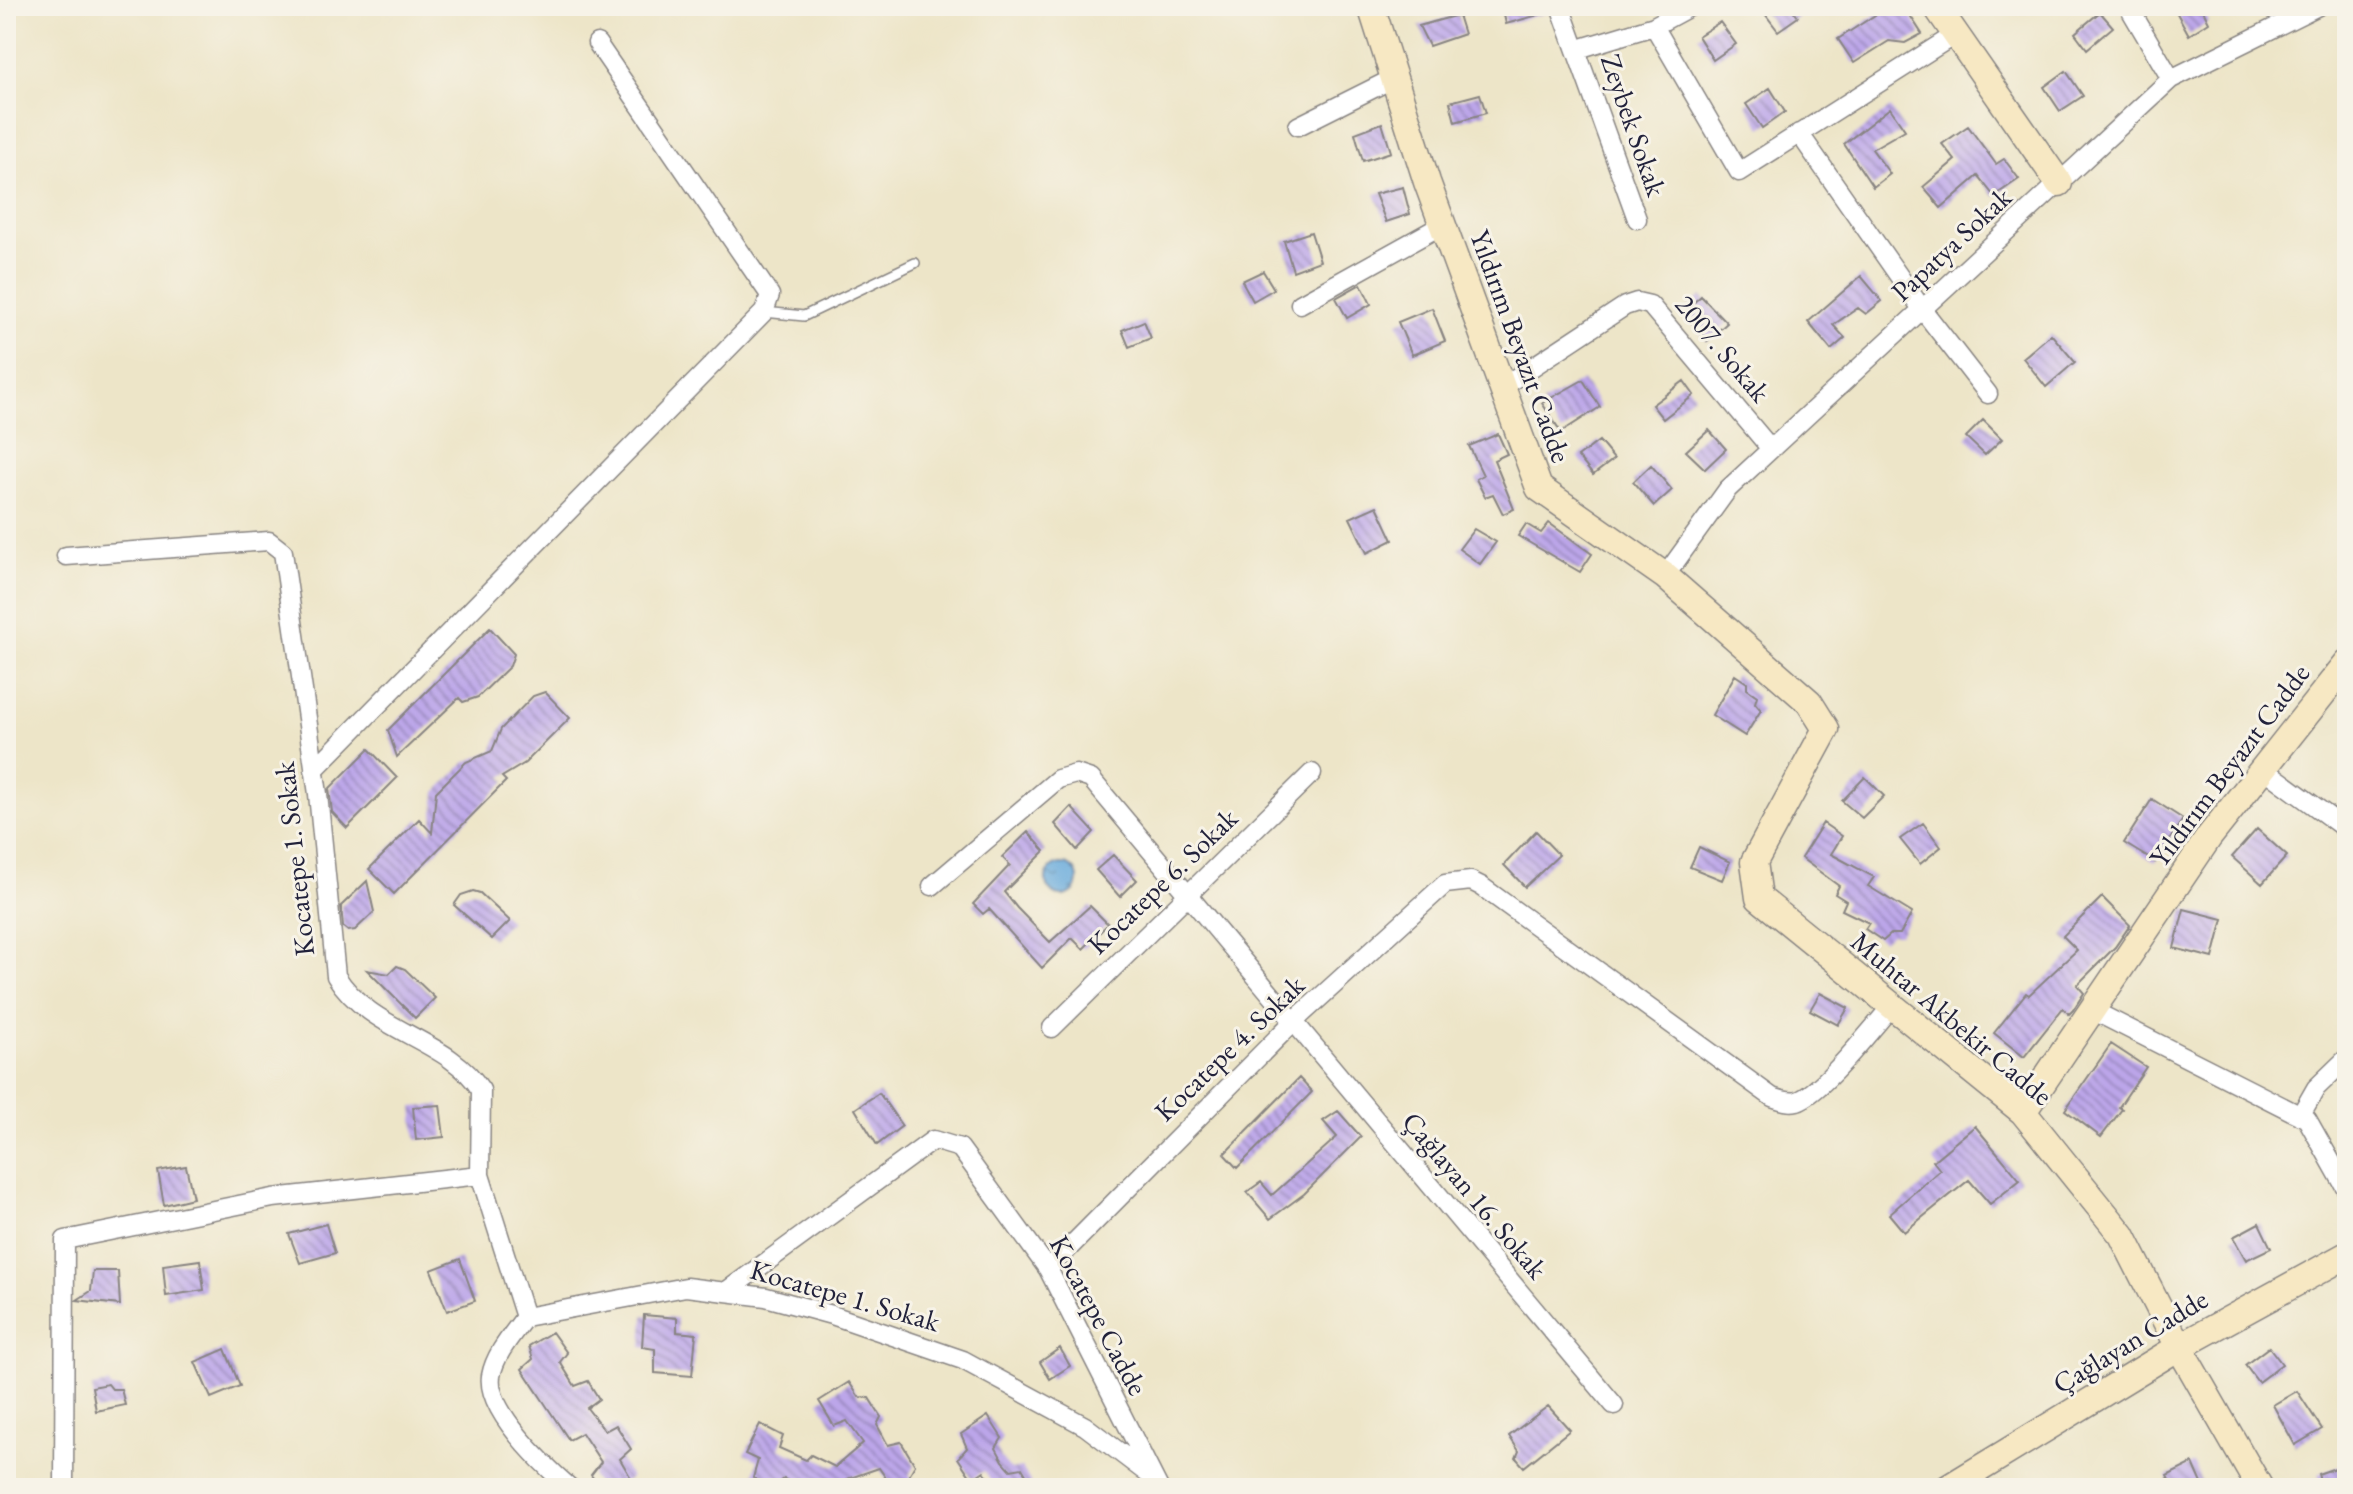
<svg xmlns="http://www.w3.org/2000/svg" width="2353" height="1494" font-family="'EB Garamond',serif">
	<defs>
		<pattern id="water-ripples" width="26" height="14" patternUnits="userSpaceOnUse" patternTransform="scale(2)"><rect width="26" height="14" fill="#67aadc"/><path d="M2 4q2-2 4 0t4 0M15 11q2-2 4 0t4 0" fill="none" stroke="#548ab4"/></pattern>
		<pattern id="building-back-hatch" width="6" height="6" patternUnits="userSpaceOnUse" patternTransform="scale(2)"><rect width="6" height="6" fill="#bca6e9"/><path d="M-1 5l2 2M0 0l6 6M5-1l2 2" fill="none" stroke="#9887be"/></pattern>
	</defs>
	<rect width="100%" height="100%" fill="#f7f3e8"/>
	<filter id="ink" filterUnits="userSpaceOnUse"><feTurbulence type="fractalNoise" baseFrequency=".0125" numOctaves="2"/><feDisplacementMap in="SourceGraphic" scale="16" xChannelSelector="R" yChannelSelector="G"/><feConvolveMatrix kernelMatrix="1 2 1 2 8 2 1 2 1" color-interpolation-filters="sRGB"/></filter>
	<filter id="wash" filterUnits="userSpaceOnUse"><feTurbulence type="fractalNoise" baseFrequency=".006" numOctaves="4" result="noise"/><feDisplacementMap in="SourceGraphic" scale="32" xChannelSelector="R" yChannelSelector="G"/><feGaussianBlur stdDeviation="1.8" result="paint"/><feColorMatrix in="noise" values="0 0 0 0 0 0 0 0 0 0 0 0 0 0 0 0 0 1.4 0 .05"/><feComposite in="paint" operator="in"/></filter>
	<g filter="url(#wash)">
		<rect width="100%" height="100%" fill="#ede5c8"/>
		<!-- water -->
		<path fill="url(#water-ripples)" stroke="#44668c" stroke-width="2" d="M1046 880a16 16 0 1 1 32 0a16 16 0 1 1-32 0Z"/>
		<g id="blocks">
			<!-- building -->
			<path fill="url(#building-back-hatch)" d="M 1502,6 L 1548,6 L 1549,12 L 1506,24 Z
				M 1759,6 L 1790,6 L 1798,17 L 1778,31 Z
				M 1889,6 L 1904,6 L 1922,34 L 1905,43 L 1889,41 L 1854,63 L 1838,39 Z
				M 2173,6 L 2201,6 L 2209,22 L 2189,35 Z
				M 2100,12 L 2113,27 L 2087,49 L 2075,33 Z
				M 1458,15 L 1464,34 L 1429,46 L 1419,26 Z
				M 1720,22 L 1736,44 L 1713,60 L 1698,36 Z
				M 2066,71 L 2083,96 L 2060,111 L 2044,87 Z
				M 1770,88 L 1785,112 L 1762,128 L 1746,104 Z
				M 1480,94 L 1486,113 L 1455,122 L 1450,102 Z
				M 1890,108 L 1905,130 L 1872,149 L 1890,174 L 1873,187 L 1844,144 Z
				M 1382,123 L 1391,152 L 1363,161 L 1355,133 Z
				M 1968,126 L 1996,164 L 2004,159 L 2019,179 L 1994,196 L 1978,176 L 1941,208 L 1923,187 L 1955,160 L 1942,144 Z
				M 1403,187 L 1410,214 L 1386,222 L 1375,194 Z
				M 1311,232 L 1320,261 L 1293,271 L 1284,241 Z
				M 1263,271 L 1274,289 L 1253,301 L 1242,281 Z
				M 1861,276 L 1882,301 L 1866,314 L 1858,308 L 1833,325 L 1845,338 L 1831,350 L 1808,322 Z
				M 1361,284 L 1371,304 L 1347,318 L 1336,298 Z
				M 1701,296 L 1727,323 L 1707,341 L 1683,312 Z
				M 1432,308 L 1445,341 L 1412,355 L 1398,322 Z
				M 1144,321 L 1151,338 L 1129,347 L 1122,330 Z
				M 2051,334 L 2075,362 L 2046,387 L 2023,358 Z
				M 1583,380 L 1600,407 L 1561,432 L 1542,403 Z
				M 1684,381 L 1694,395 L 1663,419 L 1652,405 Z
				M 1983,420 L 2002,439 L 1985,455 L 1966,437 Z
				M 1709,430 L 1726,449 L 1705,469 L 1686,451 Z
				M 1498,434 L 1507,454 L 1494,460 L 1514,509 L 1503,514 L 1493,494 L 1485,497 L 1476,479 L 1483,475 L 1469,446 Z
				M 1599,441 L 1614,459 L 1593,475 L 1578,457 Z
				M 1651,465 L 1672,490 L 1654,506 L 1633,482 Z
				M 1377,506 L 1393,540 L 1367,553 L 1350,518 Z
				M 1549,523 L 1592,554 L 1580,572 L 1518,536 L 1526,524 L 1541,533 Z
				M 1474,529 L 1496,542 L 1480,564 L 1459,549 Z
				M 490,628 L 514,654 L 510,666 L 478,697 L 463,702 L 459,698 L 397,757 L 388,730 Z
				M 1735,675 L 1747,683 L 1747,689 L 1757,696 L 1755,703 L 1761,710 L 1745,736 L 1712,715 Z
				M 545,692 L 570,718 L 525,763 L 502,777 L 506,781 L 394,894 L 369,869 L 419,819 L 432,833 L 436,792 L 466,762 L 492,751 L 501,729 L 533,696 Z
				M 369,749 L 397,778 L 347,828 L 332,812 L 329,789 Z
				M 1865,777 L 1884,796 L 1862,818 L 1842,801 Z
				M 2152,799 L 2183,819 L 2155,862 L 2124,843 Z
				M 1071,807 L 1094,832 L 1077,850 L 1055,824 Z
				M 1823,823 L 1842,836 L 1831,854 L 1874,877 L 1868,886 L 1912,913 L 1900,934 L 1891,934 L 1883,941 L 1865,929 L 1869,923 L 1842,910 L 1846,901 L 1835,894 L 1839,886 L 1801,858 Z
				M 1923,823 L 1941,847 L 1920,864 L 1900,839 Z
				M 2257,829 L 2287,856 L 2262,884 L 2232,857 Z
				M 1536,831 L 1559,855 L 1525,887 L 1504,865 Z
				M 1028,832 L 1045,851 L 1004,892 L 1017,908 L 1050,942 L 1090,906 L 1108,924 L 1083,949 L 1072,938 L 1042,968 L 989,909 L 983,914 L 973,904 L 1010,865 L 1002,857 Z
				M 1699,847 L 1730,862 L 1722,880 L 1690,867 Z
				M 1113,855 L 1137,880 L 1120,897 L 1096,870 Z
				M 367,881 L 374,912 L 355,930 L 348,931 L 343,927 L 341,906 Z
				M 473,891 L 480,893 L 510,921 L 492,939 L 454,905 L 461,895 Z
				M 2102,897 L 2130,925 L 2115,947 L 2077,985 L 2084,993 L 2073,1010 L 2069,1014 L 2063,1008 L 2024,1057 L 1994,1033 L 2026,993 L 2029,995 L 2077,950 L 2063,936 Z
				M 2184,909 L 2223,919 L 2213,958 L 2174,948 Z
				M 397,966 L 405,969 L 435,998 L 415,1018 L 367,970 L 389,974 Z
				M 1820,993 L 1848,1008 L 1838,1025 L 1810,1010 Z
				M 2111,1044 L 2146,1067 L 2119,1107 L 2122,1109 L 2101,1137 L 2065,1110 Z
				M 1299,1078 L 1312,1092 L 1237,1168 L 1224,1154 Z
				M 879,1093 L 902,1126 L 877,1145 L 855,1109 Z
				M 440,1105 L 444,1137 L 416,1140 L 413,1107 Z
				M 1338,1111 L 1361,1137 L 1304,1194 L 1270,1219 L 1247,1192 L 1261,1182 L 1272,1195 L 1337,1137 L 1323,1121 Z
				M 1975,1126 L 2020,1180 L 1990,1204 L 1969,1180 L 1904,1232 L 1889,1214 L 1940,1170 L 1933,1161 Z
				M 186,1166 L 193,1198 L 164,1205 L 158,1171 Z
				M 2259,1223 L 2271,1248 L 2246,1260 L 2233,1237 Z
				M 326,1224 L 335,1253 L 300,1263 L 289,1234 Z
				M 460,1259 L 475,1301 L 447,1311 L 431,1270 Z
				M 200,1260 L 204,1290 L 166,1296 L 163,1265 Z
				M 93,1271 L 118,1271 L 120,1305 L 77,1300 L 91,1291 Z
				M 644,1315 L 677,1318 L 677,1332 L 696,1334 L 692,1376 L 655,1373 L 655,1349 L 642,1347 Z
				M 552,1332 L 567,1353 L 560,1362 L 575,1386 L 588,1381 L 599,1399 L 587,1408 L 605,1431 L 616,1425 L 631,1449 L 620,1459 L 631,1478 L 615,1488 L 600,1488 L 591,1475 L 601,1462 L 582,1433 L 569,1440 L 522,1369 L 533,1359 L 529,1346 Z
				M 2269,1347 L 2282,1364 L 2258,1382 L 2245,1365 Z
				M 1060,1348 L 1070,1366 L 1050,1379 L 1040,1362 Z
				M 225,1349 L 240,1386 L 211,1398 L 195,1362 Z
				M 849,1382 L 859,1397 L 869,1398 L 881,1417 L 877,1425 L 888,1445 L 901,1442 L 915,1465 L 909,1475 L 916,1488 L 893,1488 L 879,1468 L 847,1479 L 842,1488 L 803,1488 L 784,1479 L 772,1488 L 753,1478 L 758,1460 L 745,1454 L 760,1424 L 783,1436 L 779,1448 L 806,1460 L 811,1455 L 835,1467 L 863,1443 L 847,1421 L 834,1426 L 819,1401 Z
				M 108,1384 L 112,1389 L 121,1389 L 125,1405 L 96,1411 L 92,1387 Z
				M 2297,1391 L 2322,1429 L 2295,1445 L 2273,1405 Z
				M 1548,1406 L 1570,1430 L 1524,1467 L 1516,1458 L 1519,1451 L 1509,1436 Z
				M 988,1416 L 1002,1438 L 996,1448 L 1003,1461 L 1011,1470 L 1022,1468 L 1034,1488 L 996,1488 L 984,1471 L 972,1479 L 958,1458 L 967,1448 L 961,1434 Z
				M 2193,1463 L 2204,1488 L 2174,1488 L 2167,1476 Z
				M 2347,1464 L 2347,1488 L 2322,1488 L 2318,1474 Z"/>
		</g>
	</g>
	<g filter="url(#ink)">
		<use href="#blocks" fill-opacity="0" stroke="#888482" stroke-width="2"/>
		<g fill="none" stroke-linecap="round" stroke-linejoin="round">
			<!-- lane casing -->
			<g stroke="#888482" stroke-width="12">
				<path id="lane" d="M 764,312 L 804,316 L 915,263"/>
			</g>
			<!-- street casing -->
			<g stroke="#888482" stroke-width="21">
				<path id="street" d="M 1560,6 L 1637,219
					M 2128,6 L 2171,79
					M 1654,26 L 1739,172 L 1956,34
					M 1578,49 L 1654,26 L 1691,6
					M 1298,126 L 1394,78
					M 1799,133 L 1922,309 L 1988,394
					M 1300,304 L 1442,225
					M 1502,387 L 1625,306 L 1637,302 L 1650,305 L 1771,449
					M 66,556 L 269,541 L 283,552 L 318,794 L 336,976 C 371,1033 448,1038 481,1090 L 480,1175 L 525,1317 L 686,1287 L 766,1297 L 832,1315 L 963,1360 L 1085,1426 L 1151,1476
					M 1665,576 L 1728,489 L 2171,79 L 2318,6
					M 2264,769 L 2347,830
					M 314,770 L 764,312 L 770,295 L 597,43
					M 932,886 L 1058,779 L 1076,774 L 1091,779 L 1614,1405
					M 2090,1009 L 2307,1119 L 2347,1190
					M 1052,1028 L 1312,773
					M 2300,1116 L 2316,1088 L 2347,1058
					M 1048,1269 L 1293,1022 L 1445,884 L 1471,881 L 1481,886 L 1772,1097 C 1781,1100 1788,1103 1797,1101 C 1821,1094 1873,1027 1892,1006
					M 728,1290 L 933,1140 L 960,1148 L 1048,1269 L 1159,1488
					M 525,1317 C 512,1335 495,1354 491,1376 C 486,1411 545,1466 570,1488
					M 64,1488 L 65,1240 L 273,1198 L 480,1175"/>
			</g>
			<!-- secondary casing -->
			<g stroke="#888482" stroke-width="29">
				<path id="secondary" d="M 1371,6 L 1427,182 L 1539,488 L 1665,576 L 1809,702 L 1826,729 L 1754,862 L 1759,898 L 2023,1112 L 2122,1235 L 2179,1347 L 2260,1488
					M 1936,6 L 2059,183
					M 2023,1112 L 2209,837 L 2347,663
					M 1948,1488 L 2179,1347 L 2347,1255"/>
			</g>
			<!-- lane -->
			<use href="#lane" stroke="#fff" stroke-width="9"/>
			<!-- street -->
			<use href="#street" stroke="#fff" stroke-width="18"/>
			<!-- secondary -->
			<use href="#secondary" stroke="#f7e8c3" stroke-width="26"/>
		</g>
	</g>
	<g text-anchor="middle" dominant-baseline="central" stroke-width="6" stroke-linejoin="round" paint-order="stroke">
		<!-- street labels -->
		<g font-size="28" fill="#22223b" stroke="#f7f3e8">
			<text transform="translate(1634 125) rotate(71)">Zeybek Sokak</text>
			<text transform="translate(1951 244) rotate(-43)">Papatya Sokak</text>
			<text transform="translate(1521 346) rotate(70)">Yıldırım Beyazıt Cadde</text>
			<text transform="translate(1723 348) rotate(50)">2007. Sokak</text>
			<text transform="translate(2229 765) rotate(-53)">Yıldırım Beyazıt Cadde</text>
			<text transform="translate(294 859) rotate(-96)">Kocatepe 1. Sokak</text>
			<text transform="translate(1162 881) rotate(-44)">Kocatepe 6. Sokak</text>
			<text transform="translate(1952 1018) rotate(40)">Muhtar Akbekir Cadde</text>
			<text transform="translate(1229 1048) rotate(-44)">Kocatepe 4. Sokak</text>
			<text transform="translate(1475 1195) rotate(50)">Çağlayan 16. Sokak</text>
			<text transform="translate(845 1295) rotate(16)">Kocatepe 1. Sokak</text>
			<text transform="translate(1099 1315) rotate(62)">Kocatepe Cadde</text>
			<text transform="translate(2130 1341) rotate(-31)">Çağlayan Cadde</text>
		</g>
	</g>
	<!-- margin -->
	<rect width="2353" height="1494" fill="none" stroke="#f7f3e8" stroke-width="32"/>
</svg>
